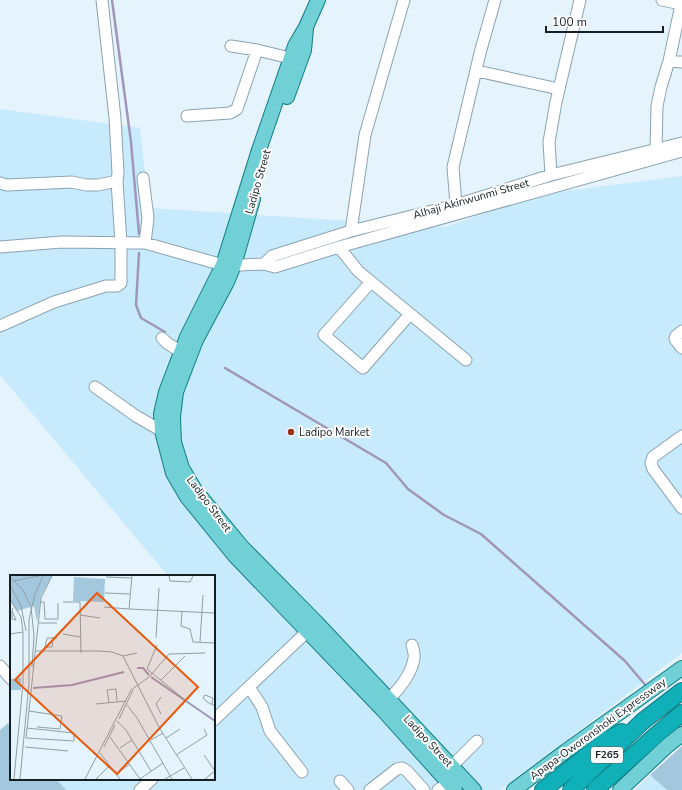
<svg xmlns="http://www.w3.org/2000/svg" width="682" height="790" font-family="'Nunito Sans',sans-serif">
	<rect width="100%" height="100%" fill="#e4f3fc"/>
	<!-- built -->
	<path fill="#c8eafd" d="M 0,109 L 140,128 L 149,208 L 445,227 L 542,194 L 682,176 L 682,653 L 500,790 L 66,790 L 56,779 L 214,779 L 214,576 L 168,576 L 0,375 Z
		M 650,775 L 667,790 L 635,790 Z"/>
	<!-- green -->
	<path fill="#a3c8dd" d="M 8,723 L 11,727 L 11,779 L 56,779 L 66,790 L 0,790 L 0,730 Z
		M 682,746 L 682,790 L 667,790 L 650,775 Z"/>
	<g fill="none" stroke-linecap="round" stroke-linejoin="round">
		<!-- stream -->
		<path stroke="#a096b9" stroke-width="2.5" d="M 112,0 L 131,142 L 139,234
			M 139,253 L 136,305 L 141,318 L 165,332
			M 225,368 L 386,463 L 408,489 L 444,515 L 481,534 L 625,661 L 647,687"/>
		<!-- minor casing -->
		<g stroke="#8ba3b1" stroke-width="13">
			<path id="minor" d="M 662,0 L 681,4
				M 231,46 L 257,50 L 290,58
				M 669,61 L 682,62
				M 477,71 L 559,89
				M 187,116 L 230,113 L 237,109 L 257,50
				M 656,150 L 657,106 L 661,87 L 669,61 L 682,0
				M 551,175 L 549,142 L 556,102 L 580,0
				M 143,178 L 148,218 L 145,243
				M 0,183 L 7,185 L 72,182 L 86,185 L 98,185 L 117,181
				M 456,205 L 453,167 L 480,53 L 495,0
				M 351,231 L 365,135 L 404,0
				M 0,247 L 62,242 L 145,243 L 223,265 L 240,265 L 264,264 L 275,267 L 339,247 L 682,151
				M 339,247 L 358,271 L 466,360
				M 264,264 L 272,256 L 351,231 L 456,205 L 551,175 L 682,143
				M 371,282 L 324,335 L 363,368 L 410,314
				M 0,326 L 54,302 L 106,286 L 117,286 L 121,283 L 121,243 L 117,181 L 118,173 L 115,118 L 102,0
				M 682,331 L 676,336 L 675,339 L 682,348
				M 162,338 L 167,343 L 181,352
				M 95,387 L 136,416 L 162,431
				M 682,436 L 653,457 L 651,463 L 653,469 L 682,508
				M 0,666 L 11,679
				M 249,687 L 262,707 L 270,731 L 302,772
				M 389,699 C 399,689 412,673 414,658 C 415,654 413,649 412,645
				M 214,720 L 312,627
				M 452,766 L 477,741
				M 340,781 L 348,790
				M 140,790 L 152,779
				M 370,790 L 397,769 L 402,768 L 407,771 L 424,790
				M 438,790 L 448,783"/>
		</g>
		<!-- major casing -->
		<g stroke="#117d84" stroke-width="16">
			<path id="major" d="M 318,0 L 306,27 L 295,46 L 259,150 L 223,265 L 187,337 L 166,392 L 161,414 L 162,431 L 173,473 L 187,497 L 235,556 L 382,709 L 455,790
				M 287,97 L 304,50 L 306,29
				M 253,199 L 234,265 L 227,282 L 196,340 L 176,392 L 173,417 L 174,442 L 182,468 L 195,490 L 242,547 L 316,622 L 474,790
				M 514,790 L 566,751 L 682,668
				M 620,790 L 667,746 L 682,734"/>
		</g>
		<!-- highway casing -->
		<g stroke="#117d84" stroke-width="18">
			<path id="highway" d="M 543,790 L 607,740 L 622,732
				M 571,790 L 643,721 L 682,691
				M 595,790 L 656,735 L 682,713"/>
		</g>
		<!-- minor -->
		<use href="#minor" stroke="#fff" stroke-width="11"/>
		<!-- major -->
		<use href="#major" stroke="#70d0d5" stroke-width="14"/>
		<!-- highway -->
		<use href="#highway" stroke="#10b0b9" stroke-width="16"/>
	</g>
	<!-- markers -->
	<circle fill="#993118" stroke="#fefefe" stroke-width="1.5" cx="291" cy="432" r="4"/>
	<g text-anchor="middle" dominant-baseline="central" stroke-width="4" stroke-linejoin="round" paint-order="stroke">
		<!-- shield labels -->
		<rect fill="#fefefe" stroke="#5a6165" stroke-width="1" x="591" y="747" width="32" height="16" rx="3"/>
		<g font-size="10" font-weight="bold" fill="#141e23">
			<text x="607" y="755">F265</text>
		</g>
		<!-- street labels -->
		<g font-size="11" fill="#141e23" stroke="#fefefe">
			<text transform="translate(258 182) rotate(-74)">Ladipo Street</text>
			<text transform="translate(471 199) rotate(-16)">Alhaji Akinwunmi Street</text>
			<text transform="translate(209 504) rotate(53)">Ladipo Street</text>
			<text transform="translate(598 729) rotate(-36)">Apapa-Oworonshoki Expressway</text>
			<text transform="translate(428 741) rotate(47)">Ladipo Street</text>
		</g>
		<!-- poi labels -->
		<g font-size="11" fill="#141e23" stroke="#fefefe" text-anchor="start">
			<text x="299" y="432">Ladipo Market</text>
		</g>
	</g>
	<!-- overview -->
	<g transform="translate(10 575)">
		<rect width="205" height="205" fill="#e4f3fc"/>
		<path d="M 0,1 L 42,1 L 31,21 L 27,47 L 24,31 L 7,36 L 0,26 ZM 64,2 L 95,4 L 94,27 L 63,26 ZM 11,103 L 11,115 L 0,115 L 0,104 Z" fill="#a3c8dd"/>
		<path fill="none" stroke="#a096b9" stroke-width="2" d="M 127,93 L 133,93 L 139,100M 141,102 L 205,146M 23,113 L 62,110 L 114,97"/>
		<path fill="none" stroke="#919ea5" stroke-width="1" d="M 122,1 L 119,34 L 205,38M 159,1 L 160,6 L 180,7 L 183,1M 0,2 L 13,15 L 21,32 L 24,61 L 22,92M 96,2 L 121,3M 3,6 L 29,1M 0,10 L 11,31 L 16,56M 95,18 L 120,19M 0,24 L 11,42 L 13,57 L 13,108 L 4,204M 31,27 L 34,27 L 35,44 L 48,44 L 48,28M 53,27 L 70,27 L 71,78M 94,32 L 119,34M 2,36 L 6,45 L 2,44 L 2,36 L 3,33M 172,36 L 171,51 L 180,54 L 183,67 L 205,68M 70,40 L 90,43M 29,48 L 47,48M 0,59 L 13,57M 53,59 L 70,62M 146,63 L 149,13M 190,67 L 193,20M 147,70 L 137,94 L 180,129M 35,72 L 42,72 L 43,62M 26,76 L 89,76 L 102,77 L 113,81 L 150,154 L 182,204M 34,76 L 37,63 L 47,63M 113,81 L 127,78M 151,105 L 175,81M 151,122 L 146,129 L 151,139M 99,127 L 97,115 L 106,114 L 107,126M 86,129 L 116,126M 202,129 L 203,123 L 195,120 L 193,123 L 197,127 L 205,131M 117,130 L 127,143 L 162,204M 19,136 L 52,141 L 50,154 L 27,152M 109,144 L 123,115M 107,146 L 116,155 L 141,196M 100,162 L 130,204M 16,163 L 64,166 L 64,158 L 17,153M 16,163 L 31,23 L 42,1M 156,163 L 170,154M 141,165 L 153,158M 15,172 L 58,176M 94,172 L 105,150M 110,173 L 122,165M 90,178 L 110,204M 166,180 L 197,160 L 194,154M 194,180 L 205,196M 106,199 L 120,189M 10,204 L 19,108 L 19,44 L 25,19 L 33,1M 75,204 L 121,115 L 139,102 L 159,79 L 195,78M 86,204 L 100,190M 130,204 L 153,188M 155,204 L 174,193M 195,204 L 205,196"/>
		<path fill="#e8590c" fill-opacity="0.15" stroke="#e8590c" stroke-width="2" d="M 87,18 L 188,112 L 107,199 L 5,105 Z"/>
		<rect width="205" height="205" fill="none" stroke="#141e23" stroke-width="2"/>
	</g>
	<!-- scale -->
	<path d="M546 26v6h117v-6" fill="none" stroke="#141e23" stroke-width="2"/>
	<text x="552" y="26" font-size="12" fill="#141e23" stroke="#fefefe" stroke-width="3" paint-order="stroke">100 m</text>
</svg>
